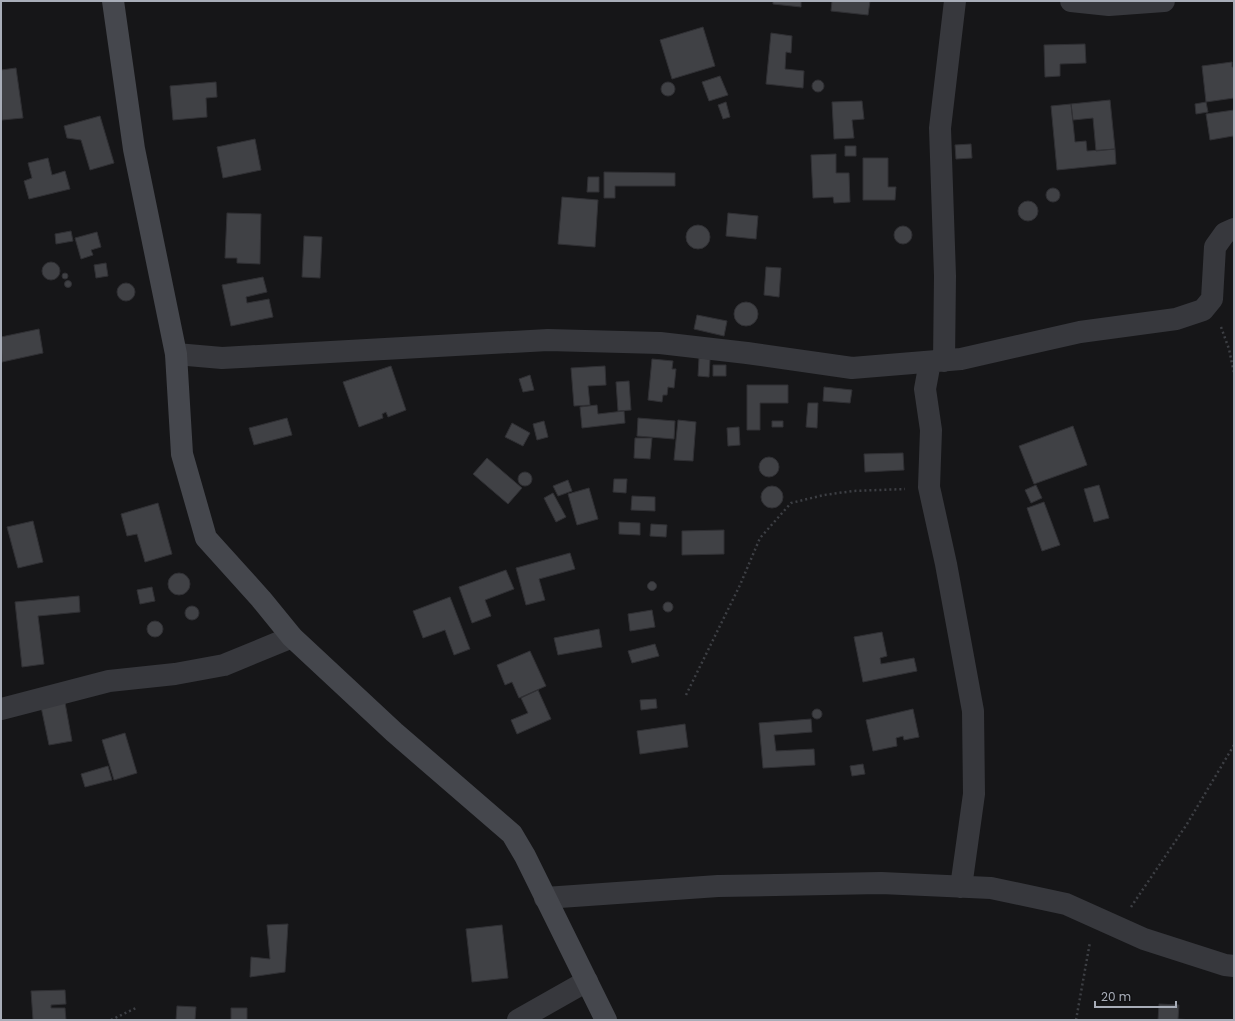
<svg xmlns="http://www.w3.org/2000/svg" width="1235" height="1021" font-family="Poppins,sans-serif">
	<rect width="100%" height="100%" fill="#161618"/>
	<!-- building -->
	<path fill="#404145" stroke="#303034" d="M 773,1 L 801,1 L 801,7 L 773,4 Z
		M 832,1 L 870,1 L 868,15 L 831,11 Z
		M 703,27 L 715,66 L 672,79 L 660,40 Z
		M 771,33 L 792,36 L 791,53 L 786,52 L 785,69 L 804,71 L 803,88 L 766,84 Z
		M 1085,44 L 1086,63 L 1060,64 L 1060,76 L 1045,77 L 1044,45 Z
		M 1232,62 L 1232,67 L 1234,67 L 1234,98 L 1206,102 L 1202,66 Z
		M 16,68 L 23,118 L 2,120 L 1,70 Z
		M 720,76 L 728,95 L 709,101 L 702,82 Z
		M812 86a6 6 0 1 1 12 0a6 6 0 1 1-12 0Z
		M661 89a7 7 0 1 1 14 0a7 7 0 1 1-14 0Z
		M 216,82 L 217,97 L 206,98 L 207,117 L 173,120 L 170,86 Z
		M 1110,100 L 1115,149 L 1096,151 L 1093,118 L 1073,120 L 1071,104 Z
		M 862,101 L 864,119 L 852,120 L 854,138 L 834,139 L 832,102 Z
		M 726,102 L 730,117 L 723,119 L 718,105 Z
		M 1206,102 L 1208,112 L 1196,114 L 1195,104 Z
		M 1071,104 L 1075,142 L 1086,141 L 1087,151 L 1115,149 L 1116,164 L 1057,170 L 1051,106 Z
		M 1234,110 L 1234,141 L 1233,136 L 1210,140 L 1206,114 Z
		M 100,116 L 114,163 L 90,170 L 81,140 L 67,138 L 64,126 Z
		M 255,139 L 261,170 L 223,178 L 217,147 Z
		M 971,144 L 972,158 L 956,159 L 955,145 Z
		M 845,146 L 856,146 L 856,156 L 845,156 Z
		M 836,154 L 836,173 L 849,173 L 850,202 L 834,203 L 833,197 L 813,198 L 811,155 Z
		M 48,158 L 52,175 L 65,171 L 70,189 L 29,199 L 24,181 L 32,178 L 28,163 Z
		M 863,158 L 888,158 L 888,187 L 896,187 L 895,200 L 863,200 Z
		M 604,172 L 675,173 L 675,186 L 615,186 L 615,198 L 604,198 Z
		M 588,177 L 599,177 L 599,192 L 587,192 Z
		M1046 195a7 7 0 1 1 14 0a7 7 0 1 1-14 0Z
		M 562,197 L 598,200 L 595,247 L 558,244 Z
		M1018 211a10 10 0 1 1 20 0a10 10 0 1 1-20 0Z
		M 227,213 L 261,214 L 260,264 L 237,263 L 237,258 L 225,258 Z
		M 728,213 L 758,216 L 756,239 L 726,236 Z
		M686 237a12 12 0 1 1 24 0a12 12 0 1 1-24 0Z
		M894 235a9 9 0 1 1 18 0a9 9 0 1 1-18 0Z
		M 71,231 L 73,241 L 56,244 L 55,234 Z
		M 97,232 L 101,247 L 91,250 L 93,255 L 81,259 L 75,238 Z
		M 304,236 L 322,237 L 320,278 L 302,277 Z
		M42 271a9 9 0 1 1 18 0a9 9 0 1 1-18 0Z
		M 106,263 L 108,276 L 96,278 L 94,265 Z
		M 766,267 L 781,268 L 779,297 L 764,295 Z
		M62 276a3 3 0 1 1 6 0a3 3 0 1 1-6 0Z
		M 263,277 L 267,292 L 246,297 L 247,303 L 269,299 L 273,317 L 231,326 L 222,285 Z
		M64.5 284a3.5 3.5 0 1 1 7 0a3.5 3.5 0 1 1-7 0Z
		M117 292a9 9 0 1 1 18 0a9 9 0 1 1-18 0Z
		M734 314a12 12 0 1 1 24 0a12 12 0 1 1-24 0Z
		M 697,315 L 727,321 L 724,336 L 694,329 Z
		M 39,329 L 43,353 L 2,362 L 1,337 Z
		M 699,358 L 710,359 L 709,377 L 698,376 Z
		M 652,359 L 673,361 L 672,369 L 676,369 L 674,388 L 668,387 L 667,395 L 663,395 L 662,402 L 648,400 Z
		M 713,365 L 726,365 L 726,376 L 713,376 Z
		M 391,366 L 406,410 L 388,417 L 386,412 L 382,414 L 383,418 L 359,427 L 343,382 Z
		M 605,366 L 606,385 L 588,386 L 590,405 L 574,406 L 571,368 Z
		M 530,375 L 534,390 L 523,392 L 519,379 Z
		M 629,381 L 631,410 L 618,411 L 616,382 Z
		M 747,385 L 788,385 L 788,403 L 760,403 L 760,430 L 747,430 Z
		M 824,387 L 852,390 L 850,403 L 823,401 Z
		M 808,403 L 818,403 L 817,428 L 806,427 Z
		M 597,405 L 598,414 L 624,411 L 625,423 L 582,428 L 580,407 Z
		M 287,418 L 292,435 L 254,445 L 249,428 Z
		M 638,418 L 675,421 L 674,439 L 637,436 Z
		M 678,420 L 696,422 L 693,461 L 674,460 Z
		M 544,421 L 548,437 L 537,440 L 533,424 Z
		M 772,421 L 783,421 L 783,427 L 772,427 Z
		M 512,423 L 530,433 L 523,446 L 505,437 Z
		M 1073,426 L 1087,465 L 1034,484 L 1019,446 Z
		M 739,427 L 740,445 L 728,446 L 727,428 Z
		M 635,438 L 652,438 L 650,459 L 634,458 Z
		M 903,453 L 904,470 L 865,472 L 864,454 Z
		M759 467a10 10 0 1 1 20 0a10 10 0 1 1-20 0Z
		M 487,458 L 522,488 L 508,504 L 473,474 Z
		M518 479a7 7 0 1 1 14 0a7 7 0 1 1-14 0Z
		M 614,479 L 627,479 L 626,493 L 613,492 Z
		M 568,480 L 572,491 L 558,496 L 553,486 Z
		M 1036,485 L 1042,498 L 1031,503 L 1025,490 Z
		M 1099,485 L 1109,518 L 1094,522 L 1084,489 Z
		M761 497a11 11 0 1 1 22 0a11 11 0 1 1-22 0Z
		M 589,488 L 598,519 L 577,525 L 568,494 Z
		M 553,493 L 566,517 L 556,522 L 544,498 Z
		M 632,496 L 655,497 L 655,511 L 631,510 Z
		M 1044,502 L 1060,545 L 1042,551 L 1027,508 Z
		M 158,503 L 172,554 L 145,562 L 137,534 L 127,536 L 121,514 Z
		M 33,521 L 43,562 L 18,568 L 7,527 Z
		M 619,522 L 640,523 L 640,535 L 619,534 Z
		M 651,524 L 667,525 L 666,537 L 650,536 Z
		M 724,530 L 724,554 L 682,555 L 682,531 Z
		M 570,553 L 575,569 L 539,579 L 545,600 L 526,605 L 516,568 Z
		M 506,570 L 514,589 L 485,600 L 491,616 L 472,623 L 459,587 Z
		M168 584a11 11 0 1 1 22 0a11 11 0 1 1-22 0Z
		M647.5 586a4.5 4.5 0 1 1 9 0a4.5 4.5 0 1 1-9 0Z
		M 152,587 L 155,601 L 140,604 L 137,590 Z
		M 79,596 L 80,612 L 38,616 L 44,664 L 22,667 L 15,602 Z
		M 450,597 L 470,649 L 454,655 L 445,630 L 423,638 L 413,611 Z
		M663 607a5 5 0 1 1 10 0a5 5 0 1 1-10 0Z
		M185 613a7 7 0 1 1 14 0a7 7 0 1 1-14 0Z
		M 652,610 L 655,627 L 630,631 L 628,614 Z
		M147 629a8 8 0 1 1 16 0a8 8 0 1 1-16 0Z
		M 599,629 L 602,647 L 558,655 L 554,638 Z
		M 882,632 L 887,656 L 880,658 L 881,664 L 914,658 L 917,671 L 863,682 L 854,637 Z
		M 655,644 L 659,656 L 632,663 L 628,651 Z
		M 530,651 L 546,686 L 519,698 L 512,682 L 505,685 L 497,665 Z
		M 538,690 L 551,719 L 517,734 L 511,720 L 528,713 L 521,698 Z
		M 64,697 L 72,741 L 49,745 L 40,702 Z
		M 656,699 L 657,708 L 641,710 L 640,700 Z
		M812 714a5 5 0 1 1 10 0a5 5 0 1 1-10 0Z
		M 913,709 L 919,737 L 904,740 L 903,736 L 896,738 L 897,746 L 873,751 L 866,720 Z
		M 811,719 L 812,732 L 774,735 L 776,751 L 814,749 L 815,765 L 763,768 L 759,723 Z
		M 685,724 L 688,747 L 640,754 L 637,731 Z
		M 125,733 L 137,773 L 114,780 L 102,740 Z
		M 863,764 L 865,774 L 852,776 L 850,766 Z
		M 108,766 L 112,780 L 85,787 L 81,774 Z
		M 288,924 L 285,972 L 250,977 L 251,957 L 270,959 L 267,925 Z
		M 502,925 L 508,978 L 472,982 L 466,929 Z
		M 65,990 L 66,1004 L 51,1005 L 51,1008 L 65,1008 L 66,1020 L 33,1020 L 31,991 Z
		M 1159,1004 L 1179,1005 L 1178,1019 L 1194,1020 L 1158,1020 Z
		M 177,1006 L 196,1007 L 195,1020 L 176,1020 Z
		M 231,1008 L 247,1008 L 247,1020 L 231,1020 Z"/>
	<g fill="none" stroke-linecap="round" stroke-linejoin="round">
		<!-- path -->
		<path stroke="#3d3f44" stroke-width="2.5" stroke-dasharray="2 3" stroke-linecap="butt" d="M 1221,327 L 1229,349 L 1234,373
			M 686,695 L 740,585 L 760,538 L 791,503 L 824,495 L 853,491 L 905,489
			M 1131,907 L 1187,824 L 1234,745
			M 111,1020 L 138,1007
			M 1076,1020 L 1090,942"/>
		<!-- street -->
		<path stroke="#37383d" stroke-width="22" d="M 1071,1 L 1109,5 L 1164,1
			M 176,354 L 222,358 L 548,340 L 660,343 L 747,353 L 852,368 L 961,359 L 1080,332 L 1176,319 L 1203,310 L 1212,299 L 1215,247 L 1225,233 L 1234,229
			M 944,361 L 945,276 L 940,128 L 955,1
			M 930,362 L 925,389 L 931,430 L 929,487 L 946,564 L 973,711 L 974,794 L 961,887
			M 1,709 L 109,681 L 175,674 L 224,665 L 292,637
			M 545,898 L 718,886 L 881,883 L 991,888 L 1066,904 L 1144,939 L 1225,965 L 1234,966
			M 518,1020 L 587,981"/>
		<!-- secondary -->
		<path stroke="#45474d" stroke-width="22" d="M 113,1 L 134,149 L 176,354 L 182,454 L 206,538 L 261,599 L 292,637 L 394,732 L 512,834 L 525,856 L 606,1020"/>
	</g>
	<!-- border -->
	<rect width="1235" height="1021" fill="none" stroke="#a8adb8" stroke-width="4"/>
	<!-- scale -->
	<path d="M1095 1001v6h81v-6" fill="none" stroke="#a8adb8" stroke-width="2"/>
	<text x="1101" y="1001" font-size="12" fill="#a8adb8" stroke="#111113" stroke-width="3" paint-order="stroke">20 m</text>
</svg>
